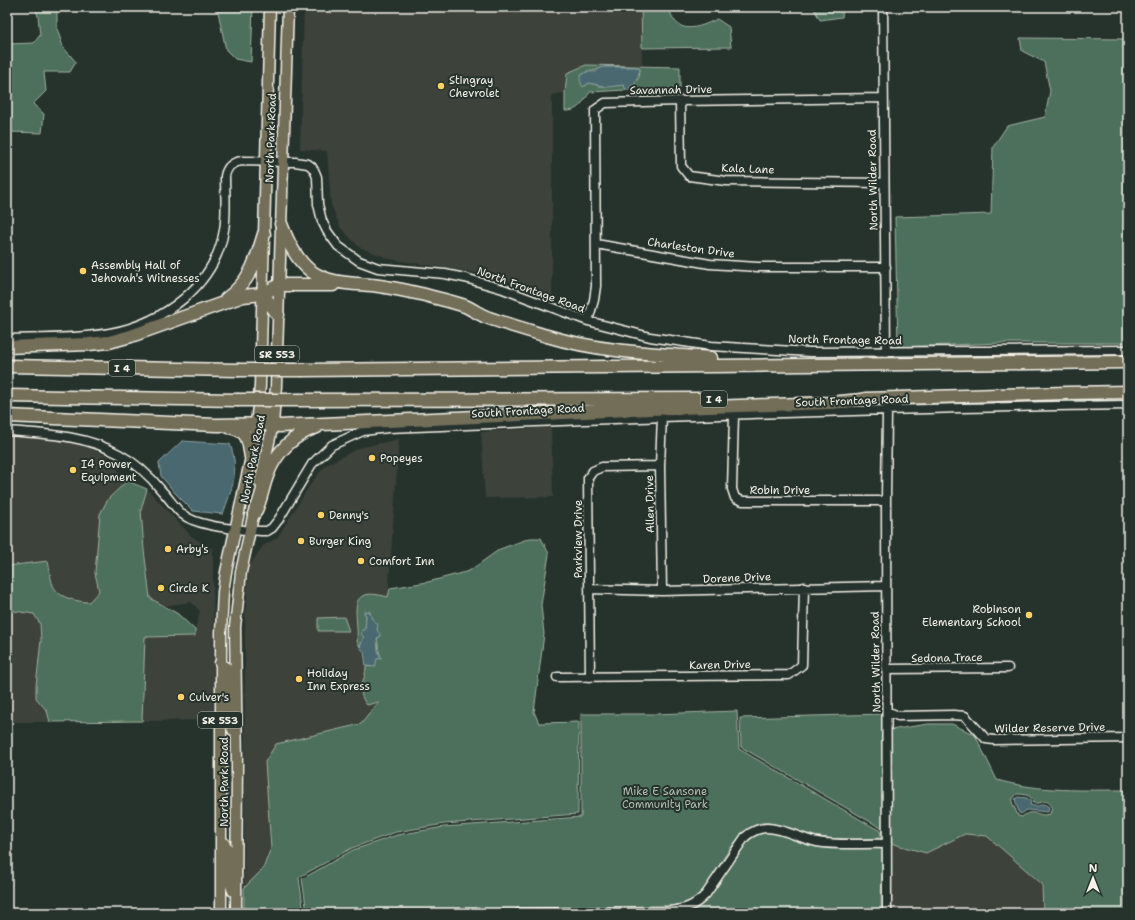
<svg xmlns="http://www.w3.org/2000/svg" width="1135" height="920" font-family="'Shantell Sans',sans-serif">
	<rect width="100%" height="100%" fill="#26332d"/>
	<filter id="ink" filterUnits="userSpaceOnUse"><feTurbulence type="fractalNoise" baseFrequency=".025" numOctaves="2"/><feDisplacementMap in="SourceGraphic" scale="8" xChannelSelector="R" yChannelSelector="G"/><feConvolveMatrix kernelMatrix="1 2 1 2 8 2 1 2 1" color-interpolation-filters="sRGB"/></filter>
	<g filter="url(#ink)">
		<!-- built -->
		<path fill="#3d423b" fill-rule="evenodd" d="M 304,7 L 641,7 L 642,66 L 586,65 L 567,73 L 565,93 L 552,95 L 552,298 L 495,276 L 390,259 L 359,247 L 340,227 L 331,204 L 327,151 L 300,149 Z
			M 551,427 L 553,497 L 485,498 L 481,432 Z
			M 7,434 L 72,440 L 80,442 L 108,457 L 127,481 L 108,499 L 97,555 L 95,573 L 99,591 L 89,602 L 80,602 L 67,598 L 55,590 L 51,578 L 48,562 L 7,566 Z
			M 399,439 L 388,597 L 360,598 L 356,605 L 357,641 L 365,652 L 366,660 L 366,670 L 361,684 L 379,701 L 361,724 L 328,732 L 265,763 L 271,848 L 263,869 L 244,888 L 245,616 L 249,566 L 263,546 L 277,538 L 312,482 L 326,465 L 359,448 ZM 344,617 L 348,631 L 318,631 L 318,618 Z
			M 147,489 L 191,536 L 213,549 L 214,720 L 142,721 L 145,637 L 195,636 L 195,630 L 200,611 L 191,602 L 164,606 L 150,598 L 144,550 L 141,510 Z
			M 7,610 L 34,614 L 40,624 L 41,640 L 36,686 L 36,698 L 47,711 L 50,722 L 7,722 Z
			M 965,834 L 987,836 L 1042,884 L 1043,913 L 890,913 L 890,843 L 926,853 Z"/>
		<!-- green -->
		<path fill="#4e705b" stroke="#a1b0a2" fill-rule="evenodd" d="M 35,7 L 57,7 L 57,28 L 63,47 L 76,62 L 70,72 L 44,72 L 46,91 L 33,104 L 44,114 L 42,133 L 9,132 L 9,156 L 7,156 L 7,44 L 34,43 L 40,35 L 38,16 Z
			M 217,7 L 253,7 L 251,62 L 235,59 L 226,50 Z
			M 641,7 L 669,7 C 675,36 697,29 717,19 L 729,27 L 731,47 L 642,48 Z
			M 813,7 L 843,7 L 842,17 L 820,20 Z
			M 1020,38 L 1128,39 L 1128,343 L 1002,343 L 898,347 L 895,217 L 991,214 L 993,147 L 1007,126 L 1045,117 L 1050,91 L 1044,62 L 1022,51 Z
			M 586,65 L 680,67 L 680,88 L 630,90 L 629,88 L 639,78 L 640,69 C 632,66 614,66 605,67 C 598,68 596,72 587,71 L 585,86 L 589,83 L 594,84 L 599,86 L 624,85 L 626,90 L 590,92 C 583,102 578,112 565,111 L 565,93 L 567,73 Z
			M 127,481 L 147,489 L 141,510 L 144,550 L 150,598 L 178,614 L 195,630 L 195,636 L 145,637 L 142,721 L 50,722 L 47,711 L 36,698 L 36,686 L 41,640 L 40,624 L 34,614 L 7,610 L 7,566 L 48,561 C 50,570 50,581 55,589 C 60,598 79,602 89,602 L 99,591 L 95,573 L 100,514 L 108,499 Z
			M 530,538 L 541,538 L 549,554 L 541,605 L 544,634 L 534,712 L 539,723 L 579,722 L 578,814 L 444,824 L 396,832 L 352,848 L 301,876 L 299,878 L 304,913 L 244,913 L 244,888 L 263,869 L 271,848 L 265,762 L 276,744 L 361,724 L 379,702 L 367,705 C 354,689 366,682 366,666 L 371,667 L 377,659 L 381,658 C 377,646 377,635 377,624 C 372,621 371,618 370,612 L 364,612 L 366,616 L 365,631 L 362,630 L 364,636 L 360,647 L 357,641 C 359,614 344,585 388,597 L 390,588 L 428,582 L 469,571 L 500,549 Z
			M 344,617 L 349,631 L 318,631 L 318,618 Z
			M 737,711 L 739,749 L 880,831 L 881,838 C 857,839 831,841 808,835 C 795,832 770,819 758,824 C 738,831 721,862 711,879 C 706,886 701,896 694,900 C 688,904 683,905 676,906 L 441,910 L 382,909 L 358,913 L 307,913 L 302,879 L 353,850 L 397,835 L 444,827 L 581,817 L 581,714 L 654,714 Z
			M 884,714 L 884,913 L 884,851 L 881,845 L 877,843 C 857,843 836,845 816,841 C 799,838 779,826 762,828 C 736,833 719,883 699,901 C 694,905 687,908 680,910 L 497,913 L 372,913 L 677,909 L 687,906 L 697,902 L 704,894 L 718,872 L 743,837 C 748,832 755,826 762,826 C 781,825 800,837 819,840 C 839,844 861,841 881,841 L 883,839 L 881,828 L 741,747 L 740,718 Z
			M 928,724 L 952,724 L 975,735 L 997,780 C 1039,792 1085,790 1128,790 L 1128,913 L 1043,913 L 1042,884 L 987,836 L 965,834 L 926,853 L 890,843 L 890,730 ZM 1017,794 C 1025,794 1032,795 1033,803 C 1041,805 1046,796 1052,807 L 1050,814 C 1039,818 1033,807 1022,817 L 1018,816 L 1012,802 L 1013,798 Z
			M 764,831 L 880,847 L 882,851 L 881,913 L 677,913 L 689,910 L 751,836 Z"/>
		<!-- water -->
		<path fill="#496870" stroke="#8d9fa0" d="M 604,67 L 635,67 L 640,69 L 640,70 L 635,84 L 629,88 L 630,90 L 626,90 L 624,85 L 607,87 L 589,83 L 583,87 C 575,74 584,71 596,72 L 598,69 Z
			M 182,441 L 230,444 C 240,471 232,488 223,514 L 193,511 L 175,493 L 161,476 L 159,463 Z
			M 364,611 L 370,612 C 371,618 372,621 378,624 L 377,630 L 380,634 L 380,637 L 377,638 L 378,651 L 381,658 L 377,659 L 375,667 L 366,666 L 364,652 L 360,647 L 364,637 L 361,634 L 362,630 L 365,630 L 366,616 Z
			M 1018,797 L 1027,798 L 1031,802 L 1030,805 C 1037,807 1038,806 1044,804 L 1049,807 L 1048,812 L 1027,810 L 1021,814 L 1019,813 L 1015,799 Z"/>
		<g fill="none" stroke-linecap="round" stroke-linejoin="round">
			<!-- minor casing -->
			<g stroke="#f4f1e8" stroke-width="11">
				<path id="minor" d="M 883,7 L 886,352
					M 680,101 L 681,166 L 689,176 L 726,181 L 884,183
					M 596,244 L 710,264 L 758,267 L 886,267
					M 588,321 L 594,300 L 596,286 L 595,110 L 605,103 L 680,101 L 883,98
					M 7,339 C 41,338 76,339 110,333 C 163,323 215,286 224,230 C 227,213 225,193 225,176 C 227,166 233,162 242,161 L 295,162 L 308,164 L 312,167 L 315,172 L 317,177 L 318,204 L 322,221 L 327,231 L 338,246 L 359,261 L 378,268 L 445,274 L 465,278 L 503,289 L 588,321 L 650,337 L 711,346 L 810,352 L 1128,350
					M 887,411 L 886,501 L 887,913
					M 734,415 L 732,489 L 735,498 L 743,501 L 886,501
					M 662,416 L 660,466 L 662,591
					M 7,431 C 46,434 84,435 119,454 C 136,463 150,476 162,491 C 169,498 175,508 182,514 C 198,527 240,530 261,531 L 267,531 L 272,528 L 279,519 L 312,464 L 332,445 L 363,431 L 388,428 C 634,418 881,408 1128,405
					M 589,589 L 662,591 L 886,586
					M 886,669 L 1008,668
					M 557,677 L 789,675 L 802,665 L 804,587
					M 590,677 L 588,478 L 593,471 L 602,467 L 660,466
					M 887,711 L 898,716 L 954,715 L 965,716 L 986,739 L 994,740 L 1128,738
					M 519,913 L 668,911 C 684,910 695,906 706,894 L 745,837 C 751,832 758,828 767,828 C 783,828 801,839 817,842 C 840,846 864,843 887,844"/>
			</g>
			<!-- major casing -->
			<g stroke="#f4f1e8" stroke-width="13">
				<path id="major" d="M 260,483 L 273,424 L 276,386 L 288,7
					M 220,663 L 228,669 C 229,689 224,712 233,730
					M 221,840 C 232,849 227,863 229,875 C 229,880 231,886 233,891
					M 221,913 L 221,632 L 223,592 L 226,572 L 251,457 L 257,415 L 260,386 L 270,7
					M 236,913 L 237,765 L 235,627 L 241,572 L 255,507"/>
			</g>
			<!-- highway casing -->
			<g stroke="#f4f1e8" stroke-width="15">
				<path id="highway" d="M 281,224 C 288,242 296,260 312,272 C 331,285 357,283 379,286 C 393,288 407,291 421,294 C 435,298 451,301 465,306 C 472,309 479,314 486,317 C 506,324 527,330 547,336 C 600,352 656,354 711,358
					M 263,294 L 278,315
					M 226,299 C 250,282 256,261 264,234
					M 7,347 L 89,344 L 109,342 L 131,336 L 243,296 L 263,294 L 279,285 L 333,285
					M 7,366 L 238,370
					M 303,370 L 1128,362
					M 7,396 L 237,400
					M 865,399 L 1066,393 L 1128,392
					M 300,400 L 707,399
					M 258,402 L 273,424
					M 7,416 L 216,425 L 273,424 L 279,426 L 651,409 L 830,403 L 872,399
					M 229,427 C 249,430 248,441 251,457
					M 254,514 C 261,502 262,489 267,476 C 275,453 294,434 317,427"/>
			</g>
			<!-- minor -->
			<use href="#minor" stroke="#26332d" stroke-width="8"/>
			<!-- major -->
			<use href="#major" stroke="#726e59" stroke-width="10"/>
			<!-- highway -->
			<use href="#highway" stroke="#726e59" stroke-width="12"/>
			<!-- highway-bridge casing -->
			<g stroke="#f4f1e8" stroke-width="15" stroke-linecap="butt">
				<path id="highway-bridge" d="M 238,370 L 303,370
					M 237,400 L 300,400"/>
			</g>
			<!-- highway-bridge -->
			<use href="#highway-bridge" stroke="#726e59" stroke-width="12"/>
		</g>
	</g>
	<!-- markers -->
	<g fill="#ffd166" stroke="#26332d" stroke-width="1.5">
		<circle cx="441" cy="86" r="4"/>
		<circle cx="83" cy="271" r="4"/>
		<circle cx="372" cy="458" r="4"/>
		<circle cx="73" cy="470" r="4"/>
		<circle cx="321" cy="515" r="4"/>
		<circle cx="301" cy="541" r="4"/>
		<circle cx="168" cy="549" r="4"/>
		<circle cx="361" cy="561" r="4"/>
		<circle cx="161" cy="588" r="4"/>
		<circle cx="1029" cy="615" r="4"/>
		<circle cx="299" cy="679" r="4"/>
		<circle cx="181" cy="697" r="4"/>
	</g>
	<g text-anchor="middle" dominant-baseline="central" stroke-width="4" stroke-linejoin="round" paint-order="stroke">
		<!-- shield labels -->
		<g fill="#26332d" stroke="#b6b8b0" stroke-width="1">
			<rect x="255" y="346" width="44" height="16" rx="3"/>
			<rect x="109" y="360" width="26" height="16" rx="3"/>
			<rect x="701" y="391" width="26" height="16" rx="3"/>
			<rect x="198" y="712" width="44" height="16" rx="3"/>
		</g>
		<g font-size="10" font-weight="bold" fill="#f4f1e8">
			<text x="277" y="354">SR 553</text>
			<text x="122" y="368">I 4</text>
			<text x="714" y="399">I 4</text>
			<text x="220" y="720">SR 553</text>
		</g>
		<!-- poi labels -->
		<g font-size="11" fill="#f4f1e8" stroke="#26332d" text-anchor="start">
			<text x="449" y="80">Stingray<tspan x="449" dy="13">Chevrolet</tspan></text>
			<text x="91" y="265">Assembly Hall of<tspan x="91" dy="13">Jehovah's Witnesses</tspan></text>
			<text x="380" y="458">Popeyes</text>
			<text x="81" y="464">I4 Power<tspan x="81" dy="13">Equipment</tspan></text>
			<text x="329" y="515">Denny's</text>
			<text x="309" y="541">Burger King</text>
			<text x="176" y="549">Arby's</text>
			<text x="369" y="561">Comfort Inn</text>
			<text x="169" y="588">Circle K</text>
			<text x="1021" y="609" text-anchor="end">Robinson<tspan x="1021" dy="13">Elementary School</tspan></text>
			<text x="307" y="673">Holiday<tspan x="307" dy="13">Inn Express</tspan></text>
			<text x="189" y="697">Culver's</text>
		</g>
		<!-- street labels -->
		<g font-size="11" fill="#f4f1e8" stroke="#26332d">
			<text transform="translate(671 90) rotate(-1)">Savannah Drive</text>
			<text transform="translate(271 138) rotate(-88)">North Park Road</text>
			<text transform="translate(748 169) rotate(2)">Kala Lane</text>
			<text transform="translate(873 180) rotate(-91)">North Wilder Road</text>
			<text transform="translate(691 248) rotate(8)">Charleston Drive</text>
			<text transform="translate(531 290) rotate(20)">North Frontage Road</text>
			<text transform="translate(845 340) rotate(1)">North Frontage Road</text>
			<text transform="translate(852 401) rotate(-2)">South Frontage Road</text>
			<text transform="translate(528 411) rotate(-3)">South Frontage Road</text>
			<text transform="translate(253 459) rotate(-79)">North Park Road</text>
			<text x="780" y="490">Robin Drive</text>
			<text transform="translate(650 504) rotate(-91)">Allen Drive</text>
			<text transform="translate(578 539) rotate(-90)">Parkview Drive</text>
			<text transform="translate(737 578) rotate(-2)">Dorene Drive</text>
			<text transform="translate(947 658) rotate(-1)">Sedona Trace</text>
			<text transform="translate(876 662) rotate(-91)">North Wilder Road</text>
			<text transform="translate(720 665) rotate(-1)">Karen Drive</text>
			<text transform="translate(1050 728) rotate(-1)">Wilder Reserve Drive</text>
			<text transform="translate(224 782) rotate(-90)">North Park Road</text>
		</g>
		<!-- park labels -->
		<g font-size="11" fill="#b2bdb0" stroke="#26332d">
			<text x="665" y="791">Mike E Sansone<tspan x="665" dy="13">Community Park</tspan></text>
		</g>
	</g>
	<!-- margin -->
	<rect width="1135" height="920" fill="none" stroke="#26332d" stroke-width="24"/>
	<rect x="12" y="12" width="1111" height="896" fill="none" stroke="#f4f1e8" stroke-width="1.5" filter="url(#ink)"/>
	<!-- north arrow -->
	<g transform="translate(1093 878)" stroke="#26332d" stroke-width="3" paint-order="stroke">
	<path d="M0-3L7 15L0 10L-7 15Z" fill="#f4f1e8"/>
	<text y="-6" font-size="11" font-weight="bold" text-anchor="middle" fill="#f4f1e8">N</text>
	</g>
</svg>
